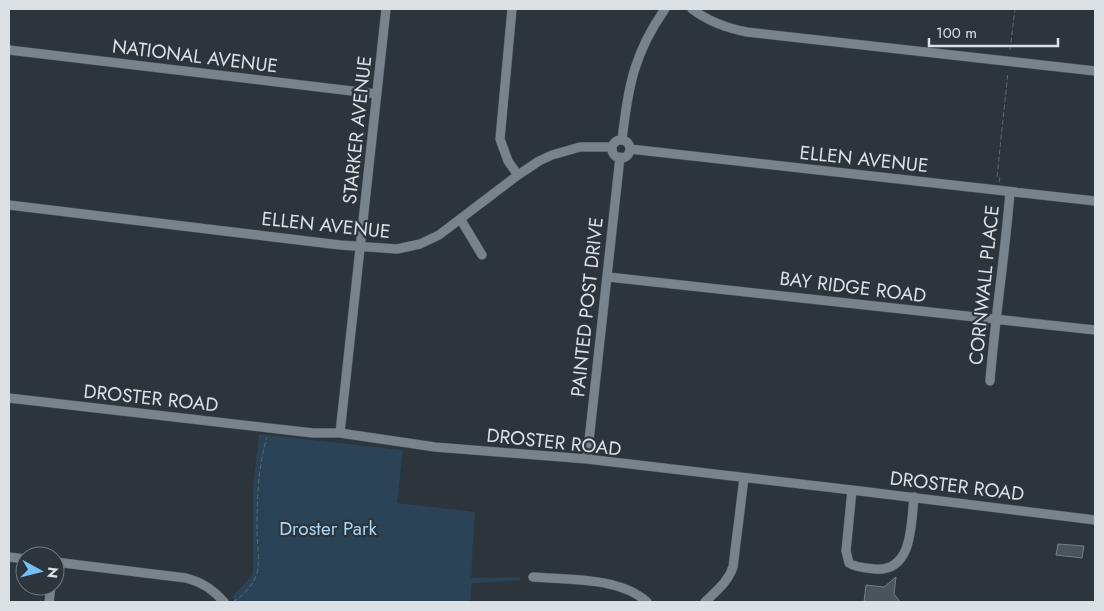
<svg xmlns="http://www.w3.org/2000/svg" width="1104" height="611" font-family="Jost,sans-serif">
	<rect width="100%" height="100%" fill="#2c353c"/>
	<!-- green -->
	<path fill="#2a4357" d="M 259,434 L 403,450 L 397,503 L 475,512 L 471,578 L 520,577 L 521,580 L 472,583 L 470,602 L 235,602 L 232,597 L 253,574 L 253,488 Z"/>
	<!-- building -->
	<path fill="#4a545c" stroke="#737d85" d="M 1058,544 L 1084,546 L 1082,558 L 1056,555 Z
		M 896,577 L 894,594 L 900,602 L 864,602 L 866,585 L 884,587 Z"/>
	<g fill="none" stroke-linecap="round" stroke-linejoin="round">
		<!-- minor casing -->
		<g stroke="#4b5459" stroke-width="10">
			<path id="minor" d="M 512,9 L 500,139 L 508,161 L 518,175
				M 692,9 C 709,22 726,28 747,32 L 1095,71
				M 9,50 L 377,94
				M 622,140 C 628,87 634,53 665,9
				M612 149a9 9 0 1 1 18 0a9 9 0 1 1-18 0Z
				M 630,149 L 1095,201
				M 9,205 L 340,245 L 397,249 L 420,244 L 439,235 L 518,175 L 539,161 L 552,155 L 580,147 L 612,147
				M 461,220 L 482,255
				M 608,277 L 1095,330
				M 990,381 C 995,318 1005,255 1010,192
				M 9,398 L 313,433 L 340,433 L 435,447 L 587,459 L 852,490 L 1095,520
				M 340,433 L 386,9
				M 587,459 L 620,157
				M 852,490 L 846,551 L 849,563 C 857,568 866,568 875,569 C 913,572 911,524 914,497
				M 9,557 L 25,559
				M 55,562 L 186,578 C 202,582 213,589 224,602
				M 533,577 C 568,580 620,577 647,602
				M 49,602 L 51,586
				M 705,602 C 716,591 728,582 733,567 L 744,478"/>
		</g>
		<!-- path -->
		<path stroke="#61696f" stroke-width="1" stroke-dasharray="5 2.5" stroke-linecap="butt" d="M 1010,50 L 1015,9
			M 999,182 L 1000,178 L 997,177 L 1008,72
			M 233,602 C 244,595 253,586 257,573 C 260,560 257,543 257,530 C 257,498 258,468 267,437"/>
		<!-- minor -->
		<use href="#minor" stroke="#79838c" stroke-width="9"/>
	</g>
	<g text-anchor="middle" dominant-baseline="central" stroke-width="4.5" stroke-linejoin="round" paint-order="stroke">
		<!-- street labels -->
		<g font-size="19" fill="#dae0e4" stroke="#2c353c">
			<text transform="translate(195 56) rotate(7)">NATIONAL AVENUE</text>
			<text transform="translate(357 130) rotate(-84)">STARKER AVENUE</text>
			<text transform="translate(864 159) rotate(6)">ELLEN AVENUE</text>
			<text transform="translate(326 225) rotate(6)">ELLEN AVENUE</text>
			<text transform="translate(984 285) rotate(-84)">CORNWALL PLACE</text>
			<text transform="translate(853 287) rotate(7)">BAY RIDGE ROAD</text>
			<text transform="translate(587 307) rotate(-84)">PAINTED POST DRIVE</text>
			<text transform="translate(151 398) rotate(6)">DROSTER ROAD</text>
			<text transform="translate(554 442) rotate(6)">DROSTER ROAD</text>
			<text transform="translate(957 486) rotate(7)">DROSTER ROAD</text>
		</g>
		<!-- park labels -->
		<g font-size="19" fill="#abd5f5" stroke="#2c353c">
			<text x="328" y="528">Droster Park</text>
		</g>
	</g>
	<!-- border -->
	<rect width="1104" height="611" fill="none" stroke="#dae0e4" stroke-width="20"/>
	<!-- north arrow -->
	<g transform="translate(40 571) rotate(97)"><circle r="24" fill="#2c353c" stroke="#72797f"/>
	<path d="M0-4L9 19L0 12L-9 19Z" fill="#76c0f7"/>
	<text y="-8" font-size="14" font-weight="bold" text-anchor="middle" fill="#dae0e4">N</text>
	</g>
	<!-- scale -->
	<path d="M929 38v8h129v-8" fill="none" stroke="#dae0e4" stroke-width="2.5"/>
	<text x="936" y="38" font-size="15" fill="#dae0e4" stroke="#2c353c" stroke-width="4" paint-order="stroke">100 m</text>
</svg>
